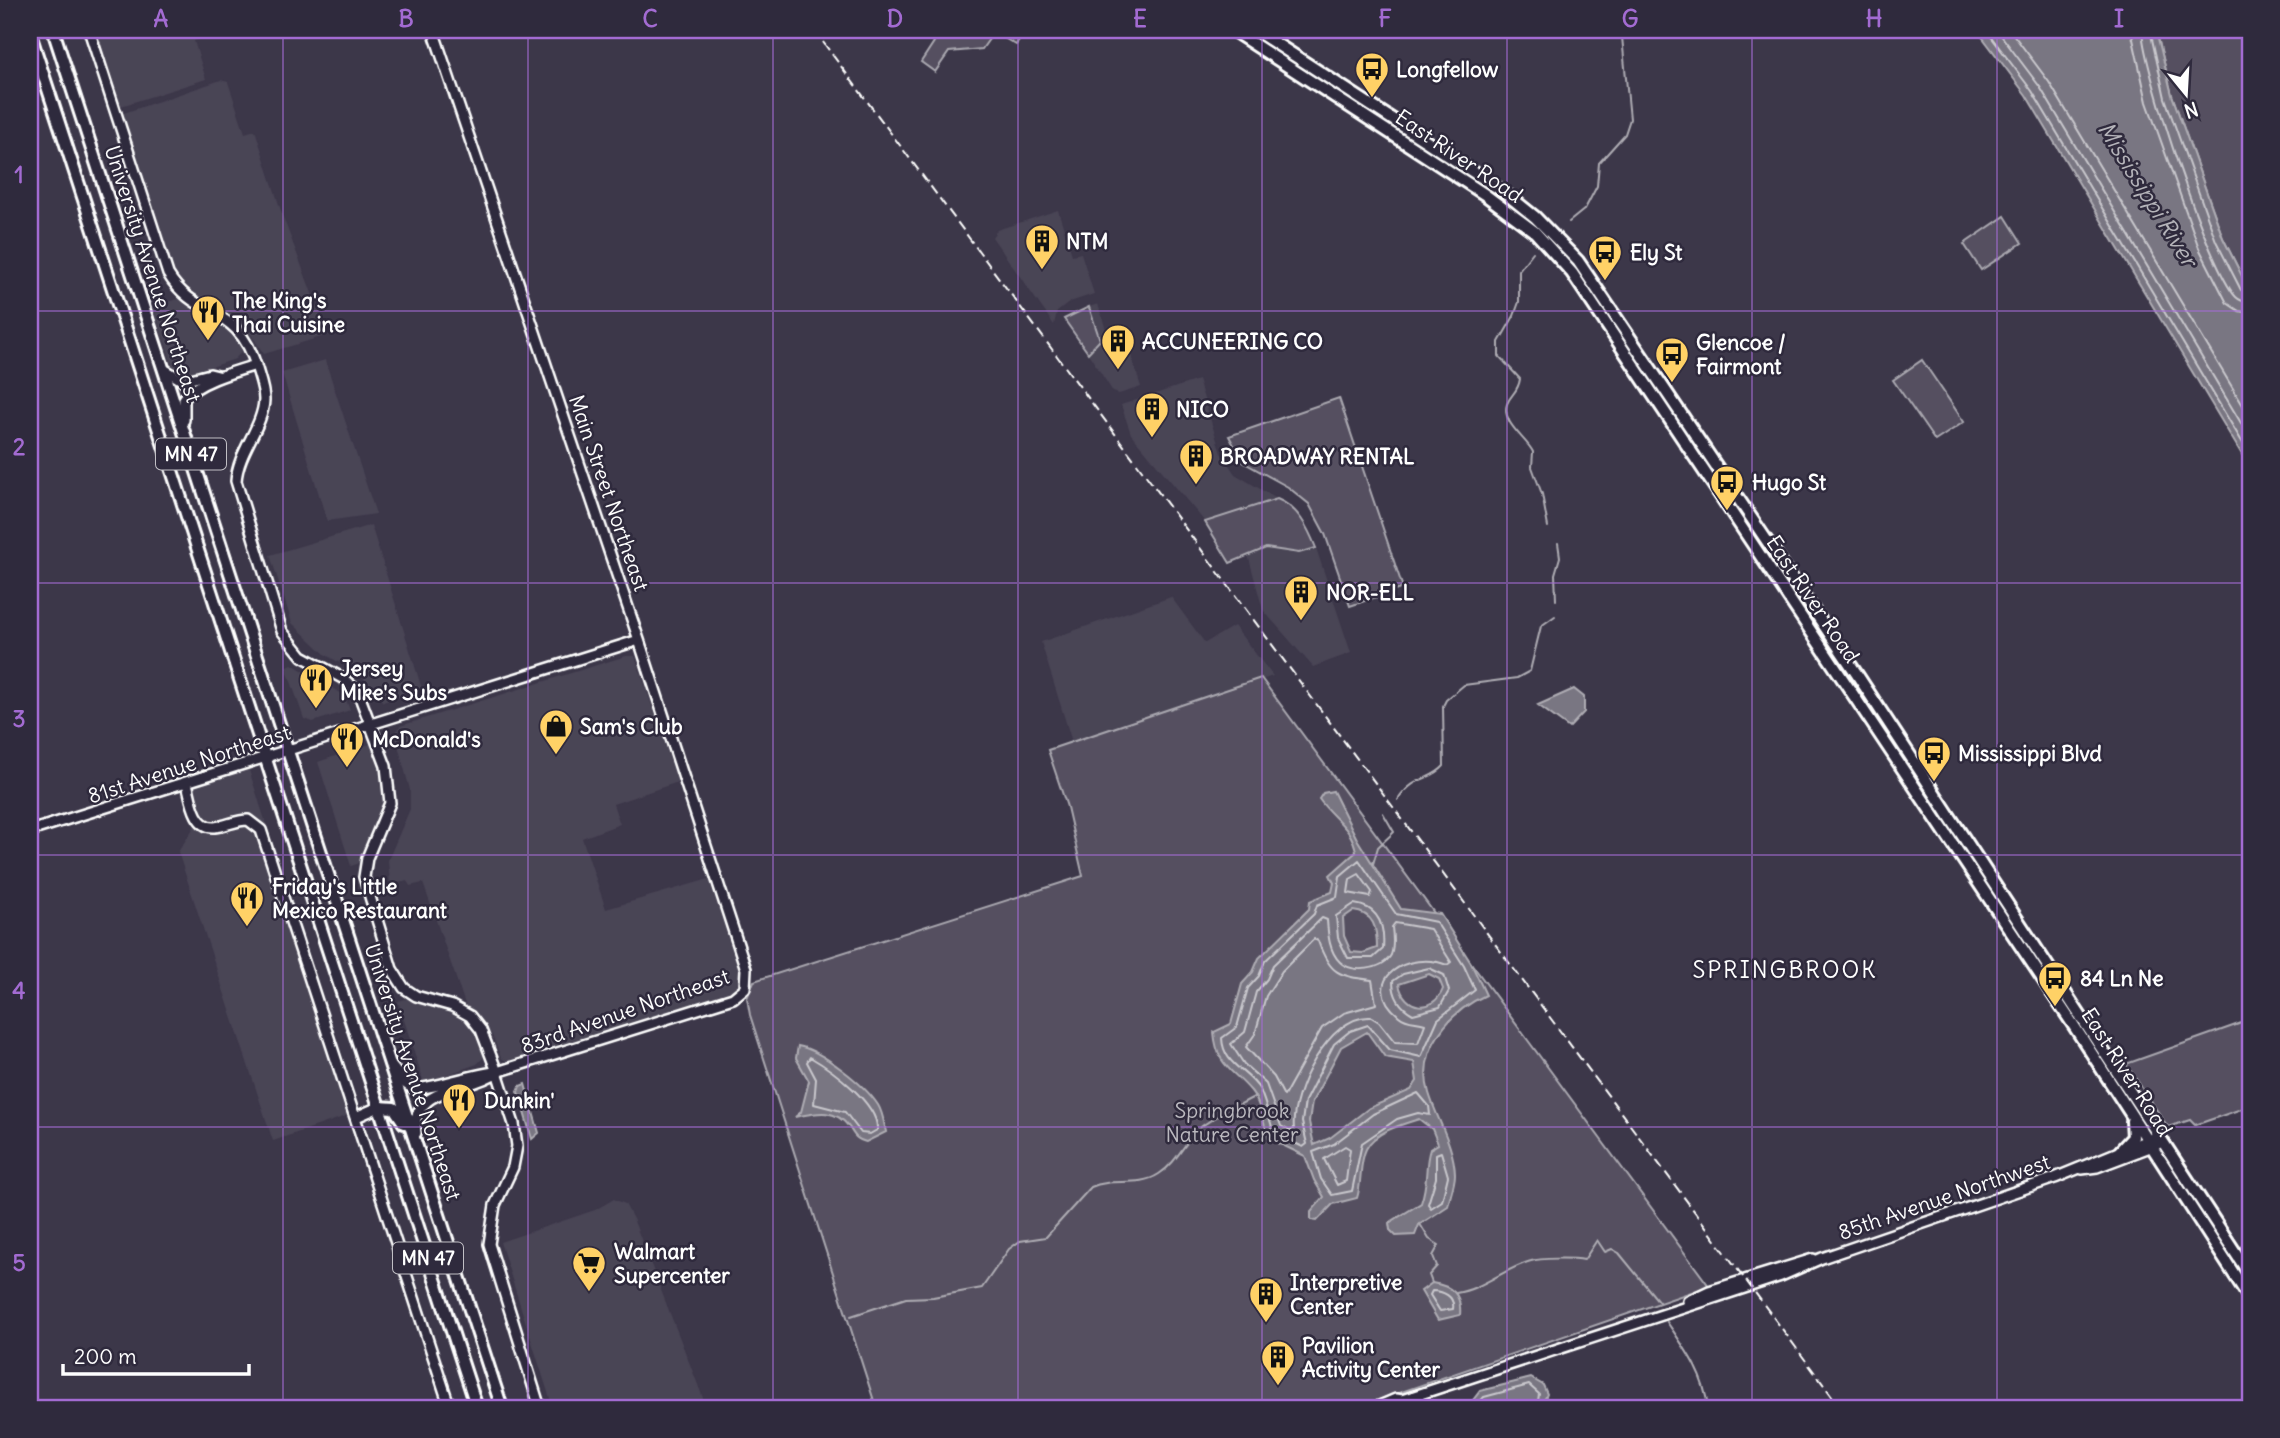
<svg xmlns="http://www.w3.org/2000/svg" width="2280" height="1438" font-family="Delius,sans-serif">
	<rect width="100%" height="100%" fill="#3c3749"/>
	<filter id="ink" filterUnits="userSpaceOnUse"><feTurbulence type="fractalNoise" baseFrequency=".0143" numOctaves="2"/><feDisplacementMap in="SourceGraphic" scale="14" xChannelSelector="R" yChannelSelector="G"/><feConvolveMatrix kernelMatrix="1 2 1 2 8 2 1 2 1" color-interpolation-filters="sRGB"/></filter>
	<g filter="url(#ink)">
		<!-- built -->
		<path fill="#494455" d="M 96,30 L 223,30 L 224,31 L 194,41 L 206,79 L 118,107 Z
			M 221,80 L 228,82 L 245,133 L 255,130 L 284,220 L 328,335 L 264,354 L 247,329 L 178,283 L 121,114 Z
			M 1058,210 L 1072,255 L 1081,253 L 1094,294 L 1070,302 L 1057,312 L 1054,325 L 992,237 L 997,230 Z
			M 182,298 L 222,322 L 237,336 L 243,342 L 241,352 L 235,359 L 194,373 L 181,374 L 173,367 L 152,306 Z
			M 1098,304 L 1111,346 L 1127,342 L 1141,387 L 1119,394 L 1113,392 L 1088,353 L 1100,340 L 1089,307 Z
			M 325,360 L 376,514 L 327,521 L 282,373 Z
			M 1198,380 L 1221,453 L 1235,474 L 1277,499 L 1205,522 L 1131,434 L 1121,405 Z
			M 371,525 L 422,689 L 383,702 L 361,675 L 326,655 L 292,623 L 270,555 Z
			M 1266,548 L 1299,553 L 1316,548 L 1351,653 L 1313,667 L 1263,610 L 1248,555 Z
			M 1171,597 L 1205,643 L 1234,626 L 1273,676 L 1072,742 L 1041,642 Z
			M 626,656 L 635,656 L 678,782 L 613,804 L 620,824 L 582,838 L 606,909 L 709,879 L 741,976 L 734,990 L 510,1063 L 501,1058 L 492,1035 L 465,1004 L 423,883 L 410,886 L 407,881 L 390,885 L 388,860 L 410,809 L 410,790 L 395,734 L 400,726 Z
			M 292,664 L 344,695 L 350,710 L 313,722 L 304,719 L 286,667 Z
			M 370,744 L 384,780 L 384,810 L 360,863 L 351,866 L 318,762 Z
			M 249,770 L 358,1112 L 273,1141 L 178,852 L 196,824 L 184,789 Z
			M 409,998 L 446,1009 L 470,1021 L 484,1057 L 477,1064 L 424,1083 L 398,1001 Z
			M 614,1199 L 625,1204 L 634,1221 L 707,1408 L 553,1408 L 500,1242 L 595,1210 Z"/>
		<!-- green -->
		<path fill="#555060" stroke="#aaa8b0" stroke-width="2" d="M 916,30 L 1024,30 L 1026,31 L 1016,45 L 994,32 L 982,49 L 949,52 L 935,72 L 921,62 L 934,42 Z
			M 2156,30 L 2250,30 L 2250,292 L 2223,238 L 2172,95 Z
			M 2005,216 L 2022,243 L 1981,270 L 1964,244 Z
			M 1089,307 L 1100,340 L 1088,353 L 1064,319 Z
			M 1922,360 L 1964,422 L 1935,441 L 1893,380 Z
			M 1339,398 L 1403,588 L 1350,606 L 1325,534 L 1309,504 L 1288,487 L 1243,462 L 1229,436 Z
			M 1277,499 C 1298,507 1308,528 1316,548 L 1299,553 L 1266,548 L 1230,563 L 1205,522 Z
			M 1261,678 L 1709,1286 L 1355,1408 L 855,1408 L 874,1401 L 750,1015 L 747,998 L 754,981 L 1083,876 L 1067,807 L 1048,750 Z
			M 2250,1020 L 2250,1106 L 2195,1125 L 2190,1120 L 2168,1127 L 2126,1064 Z"/>
		<!-- water -->
		<path fill="#797682" stroke="#afadb4" stroke-width="2" fill-rule="evenodd" d="M 1977,30 L 2156,30 L 2172,95 L 2223,238 L 2250,292 L 2250,468 L 2026,95 Z
			M 1574,689 L 1584,697 L 1584,712 L 1569,728 L 1538,705 Z
			M 1333,791 L 1357,839 L 1401,909 L 1440,914 L 1471,963 L 1486,995 C 1450,1011 1416,1050 1429,1093 C 1437,1120 1454,1145 1455,1174 C 1455,1184 1450,1196 1448,1206 L 1419,1225 L 1415,1235 L 1396,1236 L 1390,1230 L 1389,1223 L 1421,1203 C 1429,1181 1424,1167 1430,1149 L 1438,1144 L 1432,1129 L 1419,1119 C 1403,1124 1374,1132 1366,1149 C 1359,1163 1362,1183 1357,1198 L 1333,1204 L 1317,1221 L 1311,1220 L 1311,1212 L 1324,1197 L 1314,1180 L 1305,1156 L 1268,1138 C 1264,1124 1260,1102 1251,1091 C 1231,1068 1217,1066 1214,1032 L 1231,1024 L 1242,984 L 1253,972 L 1259,958 L 1309,909 L 1310,901 L 1332,892 L 1334,883 L 1330,875 L 1356,852 C 1353,828 1332,818 1319,799 L 1323,793 ZM 1353,911 C 1374,913 1377,928 1377,948 L 1363,953 L 1351,952 L 1344,936 L 1343,918 ZM 1429,974 L 1439,979 L 1443,989 C 1433,1014 1404,1010 1399,984 ZM 1367,1032 L 1385,1057 L 1414,1062 L 1417,1081 L 1411,1090 L 1369,1108 L 1330,1138 L 1314,1145 L 1309,1122 L 1312,1102 L 1341,1047 Z
			M 798,1046 C 821,1050 865,1085 878,1105 C 883,1113 884,1123 886,1132 L 866,1142 C 855,1139 855,1136 849,1127 C 835,1107 815,1113 795,1117 L 801,1112 L 809,1081 L 796,1058 Z
			M 525,1084 L 539,1133 L 532,1139 L 518,1092 L 520,1086 Z
			M 1432,1283 C 1452,1286 1462,1294 1460,1315 L 1438,1320 L 1421,1291 Z
			M 1531,1378 L 1543,1385 L 1547,1394 L 1541,1408 L 1467,1408 L 1480,1391 Z"/>
		<g fill="none" stroke-linecap="round" stroke-linejoin="round">
			<!-- shore -->
			<path stroke="#c9c8cd" stroke-width="2" d="M 1986,30 L 2032,91 L 2250,455
				M 1997,30 L 2040,87 L 2250,438
				M 2010,30 L 2049,82 L 2250,417
				M 2131,30 L 2147,102 L 2199,248 L 2227,303 L 2239,311 L 2250,313
				M 2142,30 C 2144,71 2209,269 2236,297 C 2240,301 2244,302 2250,302
				M 2150,30 L 2165,98 L 2216,241 L 2241,290 L 2250,294
				M 1359,860 L 1396,914 L 1436,922 L 1464,966 L 1475,990 L 1438,1019 L 1421,1057 L 1390,1050 L 1368,1025 L 1350,1031 L 1334,1044 L 1305,1101 L 1302,1122 L 1307,1144 L 1303,1147 L 1274,1133 C 1269,1119 1266,1103 1260,1090 C 1248,1070 1223,1065 1222,1038 L 1237,1027 L 1248,988 L 1259,976 L 1265,961 L 1314,914 L 1317,905 L 1337,897 L 1340,876 Z
				M 1359,874 L 1372,892 L 1370,897 L 1348,893 L 1350,879 Z
				M 1354,904 C 1379,907 1385,926 1383,949 L 1373,958 L 1348,958 L 1338,938 L 1336,916 Z
				M 1322,918 L 1327,920 C 1328,934 1329,952 1340,962 C 1352,974 1383,970 1391,955 C 1394,947 1393,935 1392,927 L 1395,923 L 1430,929 L 1451,962 L 1447,965 C 1410,949 1356,980 1399,1016 C 1407,1023 1417,1021 1425,1024 L 1418,1043 L 1395,1042 L 1379,1022 L 1371,1017 C 1329,1014 1290,1094 1294,1129 L 1290,1131 L 1281,1126 L 1266,1084 L 1244,1064 L 1231,1044 L 1245,1032 L 1256,992 L 1267,979 L 1273,965 Z
				M 1314,939 L 1318,941 C 1330,975 1339,976 1372,980 L 1376,1004 L 1344,1013 L 1322,1028 L 1284,1096 L 1274,1077 L 1246,1047 L 1255,1034 L 1266,996 L 1282,971 Z
				M 1429,968 L 1444,975 L 1449,991 L 1440,1007 L 1413,1014 C 1400,1007 1393,996 1393,981 L 1403,974 Z
				M 810,1057 C 831,1069 879,1104 877,1130 L 870,1134 L 861,1133 L 845,1112 L 814,1104 L 816,1079 L 807,1062 Z
				M 1418,1093 L 1429,1106 L 1430,1115 L 1418,1113 L 1397,1119 L 1362,1143 L 1352,1191 L 1332,1195 L 1321,1179 L 1313,1152 L 1334,1144 L 1373,1114 Z
				M 1345,1146 L 1350,1149 L 1346,1181 L 1337,1185 L 1324,1159 Z
				M 1441,1152 L 1448,1176 L 1442,1201 L 1431,1208 L 1428,1204 L 1436,1178 L 1436,1154 Z
				M 1432,1291 C 1443,1291 1455,1296 1453,1309 L 1440,1311 L 1430,1295 Z
				M 1475,1408 L 1484,1397 L 1529,1385 L 1539,1394 L 1537,1408"/>
			<!-- stream -->
			<path stroke="#afadb4" stroke-width="2" d="M 1569,222 L 1585,209 L 1597,186 L 1599,163 L 1625,134 L 1630,119 L 1622,37 L 1636,30
				M 1533,252 L 1519,270 L 1519,302 L 1514,316 L 1499,342 L 1499,356 L 1520,379 C 1518,393 1511,393 1507,404 C 1501,423 1526,438 1533,452 L 1532,467 L 1542,494 L 1548,527
				M 1556,600 L 1555,574 L 1560,557 L 1558,543
				M 1398,800 C 1415,774 1430,782 1444,766 L 1443,706 L 1446,700 L 1464,685 L 1517,678 L 1530,671 L 1541,626 L 1555,616
				M 1373,864 L 1378,847 L 1394,832 L 1383,813
				M 1420,1224 L 1429,1239 L 1439,1245 L 1433,1256 L 1437,1266 L 1429,1275 L 1432,1283
				M 1456,1293 C 1483,1289 1505,1268 1531,1261 C 1540,1258 1574,1258 1584,1260 L 1597,1240 L 1605,1252 L 1612,1249 L 1619,1253 L 1659,1302
				M 851,1316 L 906,1298 L 933,1297 L 982,1288 L 1009,1249 L 1020,1241 L 1046,1237 L 1091,1187 C 1112,1177 1138,1188 1159,1174 C 1178,1162 1185,1140 1202,1126 C 1217,1115 1237,1106 1254,1097
				M 1667,1322 C 1686,1350 1704,1374 1708,1408"/>
			<!-- minor casing -->
			<g stroke="#fff" stroke-width="14">
				<path id="minor" d="M 89,30 L 168,274 C 197,322 238,302 257,369 C 260,379 264,390 264,400 C 263,427 238,451 236,481 L 282,631 L 302,656 L 344,679 L 358,692 L 386,766 L 390,803 L 367,858 L 364,877 L 392,969 L 404,988 L 416,996 L 452,1006 L 470,1016 L 481,1030 L 497,1072 L 514,1124 L 517,1146 L 513,1167 L 495,1205 L 489,1244 L 540,1408
					M 164,369 L 183,381 L 210,374 L 218,376
					M 184,420 L 184,399 C 196,382 236,371 256,365
					M 187,783 C 191,798 194,829 215,827 C 226,826 236,820 248,820 L 261,830 L 450,1408
					M 30,831 L 639,640
					M 393,1068 C 398,1075 404,1085 413,1088 C 424,1092 477,1072 497,1072 L 733,998 L 745,988 L 746,969 L 639,640 L 433,30
					M 356,1117 L 379,1107
					M 416,1133 C 409,1086 469,1092 497,1072
					M 2082,1169 L 2097,1167 L 2158,1144
					M 1688,1301 L 1709,1291 L 1813,1259
					M 1375,1408 L 1396,1399 L 1402,1400 L 1781,1276 L 1822,1258 L 2055,1178 L 2160,1135
					M 1388,1408 L 1402,1400"/>
			</g>
			<!-- major casing -->
			<g stroke="#fff" stroke-width="16">
				<path id="major" d="M 53,30 L 502,1408
					M 1232,30 L 1484,194 L 1535,232 L 1572,273 L 2074,1026 L 2250,1299
					M 1255,30 L 1504,192 L 1535,217 L 1578,261 L 1856,673 L 2250,1275
					M 30,34 L 477,1408
					M 379,1107 L 394,1108 L 404,1123
					M 2120,1151 L 2133,1137 L 2132,1121"/>
			</g>
			<!-- minor -->
			<use href="#minor" stroke="#2f2a3d" stroke-width="9"/>
			<!-- major -->
			<use href="#major" stroke="#2f2a3d" stroke-width="10"/>
			<!-- rail -->
			<path stroke="#fff" stroke-width="2" stroke-dasharray="10 5" stroke-linecap="butt" d="M 814,30 L 1841,1408"/>
		</g>
	</g>
	<!-- grid -->
	<path fill="none" stroke="#a36bd2" stroke-width="2" stroke-opacity="0.55" d="M 283,30 L 283,1408M 528,30 L 528,1408M 773,30 L 773,1408M 1018,30 L 1018,1408M 1262,30 L 1262,1408M 1507,30 L 1507,1408M 1752,30 L 1752,1408M 1997,30 L 1997,1408M 30,311 L 2250,311M 30,583 L 2250,583M 30,855 L 2250,855M 30,1127 L 2250,1127"/>
	<!-- icons -->
	<defs>
		<g id="bus-pin" transform="scale(1.75)"><path d="M0 17L-7.5 6A9.5 9.5 0 1 1 7.5 6Z" fill="#ffd166" stroke="#2f2a3d"/><path d="M-5-6H5V4H4V6H2V4H-2V6H-4V4H-5ZM-3.5-4V0h7V-4ZM-3.5 1.2v1.5H-2V1.2ZM2 1.2v1.5H3.5V1.2Z" fill="#111"/></g>
		<g id="building-pin" transform="scale(1.75)"><path d="M0 17L-7.5 6A9.5 9.5 0 1 1 7.5 6Z" fill="#ffd166" stroke="#2f2a3d"/><path d="M-4-6H4V6H1V3H-1V6H-4ZM-2.5-4.3h1.7v1.8h-1.7ZM.8-4.3h1.7v1.8H.8ZM-2.5-1h1.7V.8h-1.7ZM.8-1h1.7V.8H.8Z" fill="#111"/></g>
		<g id="restaurant-pin" transform="scale(1.75)"><path d="M0 17L-7.5 6A9.5 9.5 0 1 1 7.5 6Z" fill="#ffd166" stroke="#2f2a3d"/><path d="M-5-6h1v4h1v-4h1v4h1v-4h1v5L-1.5 .5V6h-2V.5L-5-1ZM5-6V6H3V1.5H1.5Q1.5-4 5-6Z" fill="#111"/></g>
		<g id="shop-pin" transform="scale(1.75)"><path d="M0 17L-7.5 6A9.5 9.5 0 1 1 7.5 6Z" fill="#ffd166" stroke="#2f2a3d"/><path d="M-5-2.5h2.3a2.7 3.5 0 0 1 5.4 0H5L5.5 6h-11ZM-1.5-2.5h3a1.5 2.3 0 0 0-3 0Z" fill="#111"/></g>
		<g id="supermarket-pin" transform="scale(1.75)"><path d="M0 17L-7.5 6A9.5 9.5 0 1 1 7.5 6Z" fill="#ffd166" stroke="#2f2a3d"/><path d="M-6-5.5h2.5l.6 2H6L4.5 2H-2.5L-4.4-4H-6ZM-1.5 3.2a1.3 1.3 0 1 0 .1 0ZM3 3.2a1.3 1.3 0 1 0 .1 0Z" fill="#111"/></g>
	</defs>
	<g fill-rule="evenodd">
		<use href="#bus-pin" x="1372" y="69"/>
		<use href="#building-pin" x="1042" y="241"/>
		<use href="#bus-pin" x="1605" y="252"/>
		<use href="#restaurant-pin" x="208" y="312"/>
		<use href="#building-pin" x="1118" y="341"/>
		<use href="#bus-pin" x="1672" y="354"/>
		<use href="#building-pin" x="1152" y="409"/>
		<use href="#building-pin" x="1196" y="456"/>
		<use href="#bus-pin" x="1727" y="482"/>
		<use href="#building-pin" x="1301" y="592"/>
		<use href="#restaurant-pin" x="316" y="680"/>
		<use href="#shop-pin" x="556" y="726"/>
		<use href="#restaurant-pin" x="347" y="739"/>
		<use href="#bus-pin" x="1934" y="753"/>
		<use href="#restaurant-pin" x="247" y="898"/>
		<use href="#bus-pin" x="2055" y="978"/>
		<use href="#restaurant-pin" x="459" y="1100"/>
		<use href="#supermarket-pin" x="589" y="1263"/>
		<use href="#building-pin" x="1266" y="1294"/>
		<use href="#building-pin" x="1278" y="1357"/>
	</g>
	<g text-anchor="middle" dominant-baseline="central" stroke-width="5" stroke-linejoin="round" paint-order="stroke">
		<!-- shield labels -->
		<g fill="#2f2a3d" stroke="#c1bfc5" stroke-width="2">
			<rect x="156" y="438.5" width="70" height="31" rx="5"/>
			<rect x="393" y="1242.5" width="70" height="31" rx="5"/>
		</g>
		<g font-size="19" font-weight="bold" fill="#fff">
			<text x="191" y="454">MN 47</text>
			<text x="428" y="1258">MN 47</text>
		</g>
		<!-- poi labels -->
		<g font-size="21" font-weight="bold" fill="#fff" stroke="#2f2a3d" text-anchor="start">
			<text x="1396" y="69">Longfellow</text>
			<text x="1066" y="241">NTM</text>
			<text x="1630" y="252">Ely St</text>
			<text x="232" y="300">The King's<tspan x="232" dy="24">Thai Cuisine</tspan></text>
			<text x="1142" y="341">ACCUNEERING CO</text>
			<text x="1696" y="342">Glencoe /<tspan x="1696" dy="24">Fairmont</tspan></text>
			<text x="1176" y="409">NICO</text>
			<text x="1220" y="456">BROADWAY RENTAL</text>
			<text x="1752" y="482">Hugo St</text>
			<text x="1326" y="592">NOR-ELL</text>
			<text x="340" y="668">Jersey<tspan x="340" dy="24">Mike's Subs</tspan></text>
			<text x="580" y="726">Sam's Club</text>
			<text x="372" y="739">McDonald's</text>
			<text x="1958" y="753">Mississippi Blvd</text>
			<text x="272" y="886">Friday's Little<tspan x="272" dy="24">Mexico Restaurant</tspan></text>
			<text x="2080" y="978">84 Ln Ne</text>
			<text x="484" y="1100">Dunkin'</text>
			<text x="614" y="1251">Walmart<tspan x="614" dy="24">Supercenter</tspan></text>
			<text x="1290" y="1282">Interpretive<tspan x="1290" dy="24">Center</tspan></text>
			<text x="1302" y="1345">Pavilion<tspan x="1302" dy="24">Activity Center</tspan></text>
		</g>
		<!-- street labels -->
		<g font-size="21" fill="#fff" stroke="#2f2a3d">
			<text transform="translate(1459 156) rotate(34)">East River Road</text>
			<text transform="translate(153 274) rotate(72)">University Avenue Northeast</text>
			<text transform="translate(609 493) rotate(71)">Main Street Northeast</text>
			<text transform="translate(1813 599) rotate(56)">East River Road</text>
			<text transform="translate(189 764) rotate(-18)">81st Avenue Northeast</text>
			<text transform="translate(625 1011) rotate(-19)">83rd Avenue Northeast</text>
			<text transform="translate(413 1072) rotate(72)">University Avenue Northeast</text>
			<text transform="translate(2127 1072) rotate(57)">East River Road</text>
			<text transform="translate(1944 1197) rotate(-19)">85th Avenue Northwest</text>
		</g>
		<!-- park labels -->
		<g font-size="21" fill="#bbb9bf" stroke="#2f2a3d">
			<text x="1232" y="1110">Springbrook<tspan x="1232" dy="24">Nature Center</tspan></text>
		</g>
		<!-- water labels -->
		<g font-size="23" font-style="italic" fill="#b5b4ba" stroke="#2f2a3d">
			<text transform="translate(2148 194) rotate(58)">Mississippi River</text>
		</g>
		<!-- neighbourhood labels -->
		<g font-size="23" letter-spacing="2" fill="#fff" stroke="#2f2a3d">
			<text x="1785" y="969">SPRINGBROOK</text>
		</g>
	</g>
	<!-- margin -->
	<rect width="2280" height="1438" fill="none" stroke="#2f2a3d" stroke-width="77"/>
	<!-- north arrow -->
	<g transform="translate(2186 94) rotate(162)" stroke="#2f2a3d" stroke-width="5" paint-order="stroke">
	<path d="M0-5L12 26L0 18L-12 26Z" fill="#ffffff"/>
	<text y="-10" font-size="19" font-weight="bold" text-anchor="middle" fill="#ffffff">N</text>
	</g>
	<!-- scale -->
	<path d="M63 1364v10h186v-10" fill="none" stroke="#ffffff" stroke-width="3.5"/>
	<text x="74" y="1364" font-size="21" fill="#ffffff" stroke="#2f2a3d" stroke-width="5" paint-order="stroke">200 m</text>
	<rect x="38" y="38" width="2204" height="1362" fill="none" stroke="#a36bd2" stroke-width="2.5"/>
	<g font-size="23" text-anchor="middle" font-weight="bold" fill="#a36bd2">
		<text x="161" y="27">A</text>
		<text x="406" y="27">B</text>
		<text x="650" y="27">C</text>
		<text x="895" y="27">D</text>
		<text x="1140" y="27">E</text>
		<text x="1385" y="27">F</text>
		<text x="1630" y="27">G</text>
		<text x="1874" y="27">H</text>
		<text x="2119" y="27">I</text>
		<text x="19" y="183">1</text>
		<text x="19" y="455">2</text>
		<text x="19" y="727">3</text>
		<text x="19" y="999">4</text>
		<text x="19" y="1271">5</text>
	</g>
</svg>
